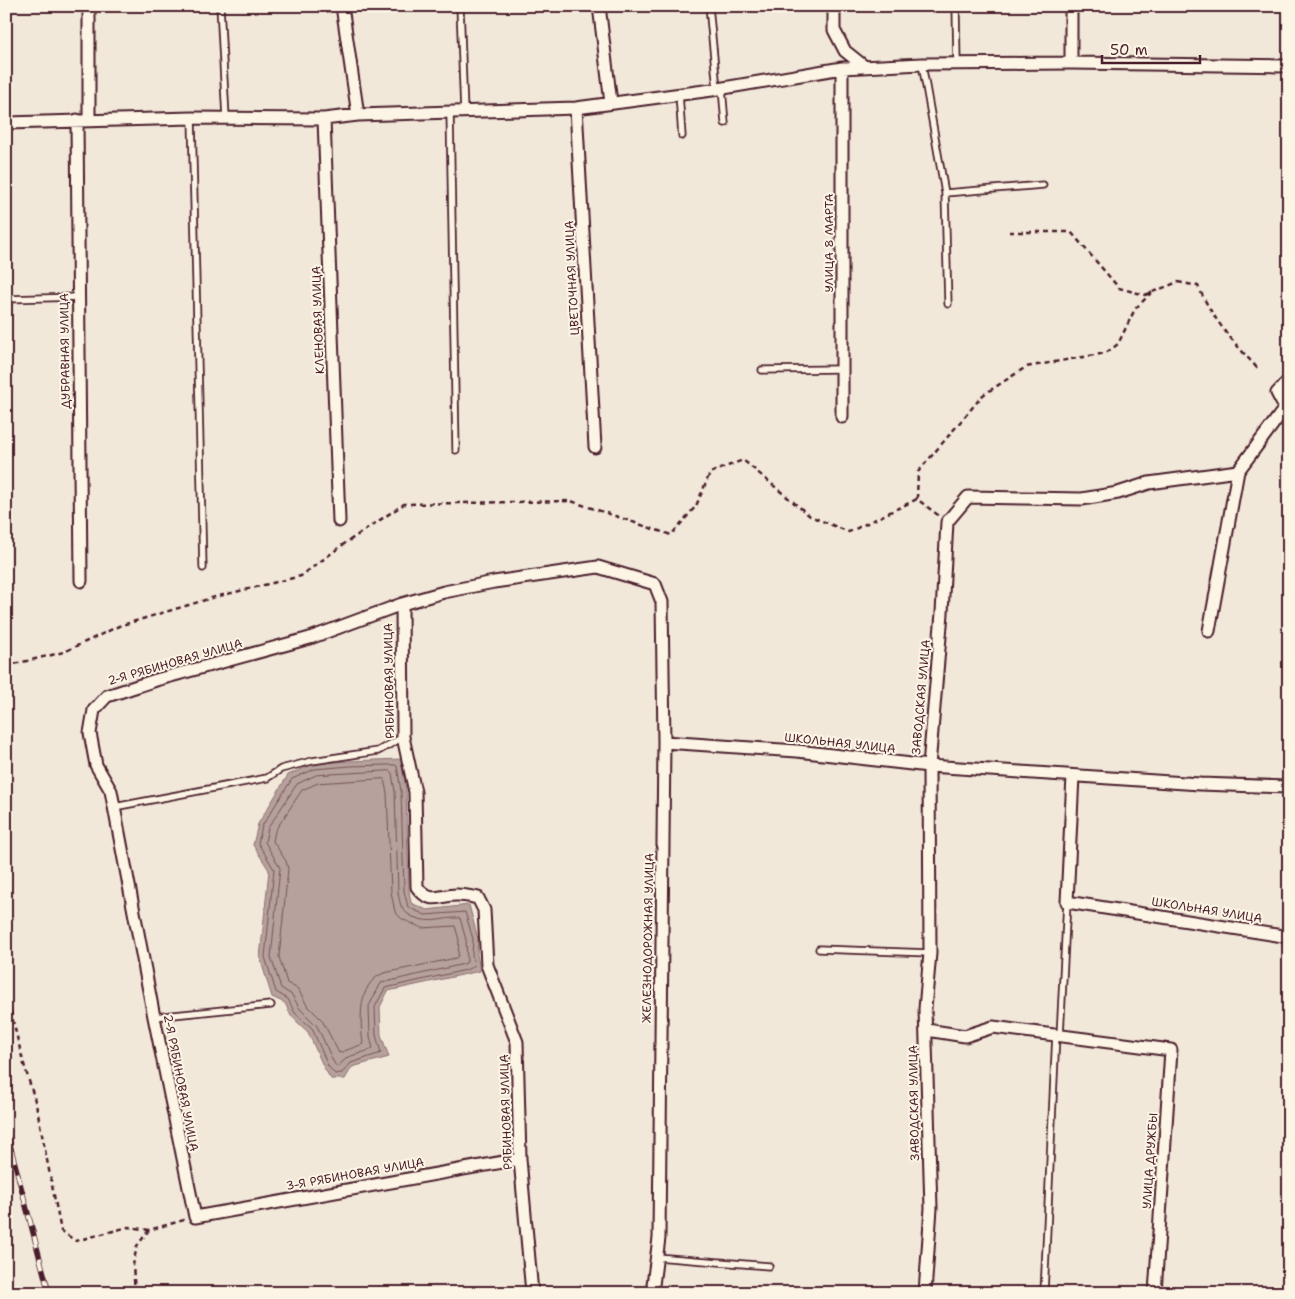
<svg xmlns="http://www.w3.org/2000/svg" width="1295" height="1299" font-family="'Shantell Sans',sans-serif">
	<rect width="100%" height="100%" fill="#f1e8da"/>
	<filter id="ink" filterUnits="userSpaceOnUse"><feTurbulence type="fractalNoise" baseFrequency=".02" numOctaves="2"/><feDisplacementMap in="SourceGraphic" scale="10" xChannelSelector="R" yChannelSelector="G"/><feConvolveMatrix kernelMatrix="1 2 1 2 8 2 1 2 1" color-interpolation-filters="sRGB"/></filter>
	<g filter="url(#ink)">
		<!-- water -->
		<path fill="#b6a19c" stroke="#8b6d6f" d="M 401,759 L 406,790 L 409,891 L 411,903 L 427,910 L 469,905 L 478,939 L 477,954 L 480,971 L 388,991 L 380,1007 L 381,1035 L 389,1057 L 352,1067 L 345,1079 L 331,1079 L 324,1068 L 308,1032 L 291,1016 L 285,1003 L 272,997 L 260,958 L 269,870 L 253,845 L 258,824 L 288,775 L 313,764 L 349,761 Z"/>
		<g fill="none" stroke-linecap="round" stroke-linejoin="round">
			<!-- shore -->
			<path stroke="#755358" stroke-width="1" d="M 395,765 L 397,766 L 401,791 L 404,891 L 408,907 L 425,915 L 465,912 L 473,939 L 472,954 L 474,966 L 466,970 L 385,988 L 375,1007 L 376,1035 L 381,1053 L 351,1063 L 342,1073 L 335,1074 L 328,1066 L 312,1028 L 295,1013 L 288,999 L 276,992 L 265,957 L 274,869 L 258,843 L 262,826 L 292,779 L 315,769 L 350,766 Z
				M 390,771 L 392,773 L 395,792 L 398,892 C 400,905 401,911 413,917 C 434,925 441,917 460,918 L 466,940 L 467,962 L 464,964 L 381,983 L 369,1006 L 370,1036 L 373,1049 L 348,1057 L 337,1067 L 334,1063 L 317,1026 L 300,1009 L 292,995 L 281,988 L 271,957 L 280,868 L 265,842 L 268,828 L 297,784 L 316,775 Z
				M 384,779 L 387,793 L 391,892 L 395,912 L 402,919 L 422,928 L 455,926 L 459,940 L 458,956 L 456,958 L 384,973 C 357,983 360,1021 363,1044 L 339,1053 L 322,1020 L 307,1005 L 298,989 L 287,983 L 279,957 L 288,869 L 286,861 L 273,841 L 275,831 L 302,790 L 318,783 Z"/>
			<!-- lane casing -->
			<g stroke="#4a1f2b" stroke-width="9">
				<path id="lane" d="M 220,6 L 226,118
					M 460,6 L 464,112
					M 709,6 L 717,89
					M 956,6 L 957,64
					M 922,64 L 945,193 L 948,304
					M 722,88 L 725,123
					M 679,94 L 682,136
					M 450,112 L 456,450
					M 192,118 L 203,568
					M 945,193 L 1043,185
					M 6,299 L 79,297
					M 762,370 L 842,369
					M 114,807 L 267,778 L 281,769 L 312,761 L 378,751 L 403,737
					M 819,949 L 930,953
					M 154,1017 L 271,1005
					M 1060,1036 L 1067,902
					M 656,1257 L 769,1266
					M 1044,1293 L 1056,1034"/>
			</g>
			<!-- street casing -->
			<g stroke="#4a1f2b" stroke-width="15">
				<path id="street" d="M 342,6 L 358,115
					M 599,6 L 611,103
					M 834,6 L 834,30 L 845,51 L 865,67
					M 1071,63 L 1071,6
					M 576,108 L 595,447
					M 324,119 L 339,521
					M 77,120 L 81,581
					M 89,120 L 89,6
					M 6,123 L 192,118 L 324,119 L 358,115 L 576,108 L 712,90 L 842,68 L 922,64 L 1071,63 L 1289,66
					M 842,417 L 842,68
					M 402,604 L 403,737 L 415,792 L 417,887 C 431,906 440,894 458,895 C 465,895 472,897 478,898 L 484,910 L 487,965 L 517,1042 L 520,1159 L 532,1293
					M 1209,631 L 1238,471
					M 664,742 L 797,751 L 929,766 L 1200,784 L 1289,787
					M 1073,776 L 1067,902 L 1289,937
					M 927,1030 L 965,1036 L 993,1027 L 1171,1050 L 1155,1293
					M 520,1159 L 195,1217 L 154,1017 L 111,791 L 96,765 L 90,733 L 94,710 L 107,696 L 156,680 L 310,638 L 402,604 L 444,592 L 494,582 L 598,567 L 655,584 L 662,602 L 664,742 L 659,1238 L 652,1293
					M 925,1293 L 931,1208 L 925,1009 L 930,953 L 929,766 L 942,613 L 947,522 L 968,497 L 1082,499 L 1118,493 L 1149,483 L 1238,471 L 1285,408 L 1277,393 L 1289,380"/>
			</g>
			<!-- path -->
			<path stroke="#4a1f2b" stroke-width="2.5" stroke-dasharray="5 4" stroke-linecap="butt" d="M 1009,232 L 1071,232 L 1119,288 L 1145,295 L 1178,282 L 1198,286 C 1214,322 1233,341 1258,369
				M 917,499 L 918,472 L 983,395 L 1026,367 L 1106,353 L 1118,344 L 1135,309 L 1152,292
				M 6,666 L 64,652 L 119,626 L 215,597 L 301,576 L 344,544 L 404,504 L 571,501 L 671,535 L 696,506 L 710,473 L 743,460 L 810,516 L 849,532 L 917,499 L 938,515
				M 6,993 L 23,1061 L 36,1104 L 61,1231 L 76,1241 L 128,1227 L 149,1230
				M 135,1293 L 133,1265 L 137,1246 L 149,1230 L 184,1220"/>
			<!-- lane -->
			<use href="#lane" stroke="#fcf5e5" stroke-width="5.5"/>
			<!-- street -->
			<use href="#street" stroke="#fcf5e5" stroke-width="11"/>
			<!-- rail casing -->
			<g stroke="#4a1f2b" stroke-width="5.5">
				<path id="rail" d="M 6,1130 L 49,1293"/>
			</g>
			<!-- rail -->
			<use href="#rail" stroke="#fcf5e5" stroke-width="4" stroke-dasharray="11" stroke-linecap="butt"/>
		</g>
	</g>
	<g text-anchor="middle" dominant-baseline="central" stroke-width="4" stroke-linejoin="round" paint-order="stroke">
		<!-- street labels -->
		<g font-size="12" fill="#4a1f2b" stroke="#fcf5e5">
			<text transform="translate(829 243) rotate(-90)">УЛИЦА 8 МАРТА</text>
			<text transform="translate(572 278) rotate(-93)">ЦВЕТОЧНАЯ УЛИЦА</text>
			<text transform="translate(318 320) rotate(-92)">КЛЕНОВАЯ УЛИЦА</text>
			<text transform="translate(65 351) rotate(-91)">ДУБРАВНАЯ УЛИЦА</text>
			<text transform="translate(175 662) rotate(-16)">2-Я РЯБИНОВАЯ УЛИЦА</text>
			<text transform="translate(389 681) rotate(-91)">РЯБИНОВАЯ УЛИЦА</text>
			<text transform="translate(921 697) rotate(-85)">ЗАВОДСКАЯ УЛИЦА</text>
			<text transform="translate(840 743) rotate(6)">ШКОЛЬНАЯ УЛИЦА</text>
			<text transform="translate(1207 910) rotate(9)">ШКОЛЬНАЯ УЛИЦА</text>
			<text transform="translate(648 938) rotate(-89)">ЖЕЛЕЗНОДОРОЖНАЯ УЛИЦА</text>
			<text transform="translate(181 1083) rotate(79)">2-Я РЯБИНОВАЯ УЛИЦА</text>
			<text transform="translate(914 1103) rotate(-91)">ЗАВОДСКАЯ УЛИЦА</text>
			<text transform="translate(506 1112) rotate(-92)">РЯБИНОВАЯ УЛИЦА</text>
			<text transform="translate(1150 1161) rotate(-86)">УЛИЦА ДРУЖБЫ</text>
			<text transform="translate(355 1174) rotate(-10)">3-Я РЯБИНОВАЯ УЛИЦА</text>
		</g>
	</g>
	<!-- margin -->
	<rect width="1295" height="1299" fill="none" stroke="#fcf5e5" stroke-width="25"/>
	<rect x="12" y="12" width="1270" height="1274" fill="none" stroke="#4a1f2b" stroke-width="2" filter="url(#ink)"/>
	<!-- scale -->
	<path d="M1102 55v8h98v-8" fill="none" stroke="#4a1f2b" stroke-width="2.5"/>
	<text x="1110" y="55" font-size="15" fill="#4a1f2b" stroke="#fcf5e5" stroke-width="4" paint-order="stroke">50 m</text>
</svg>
